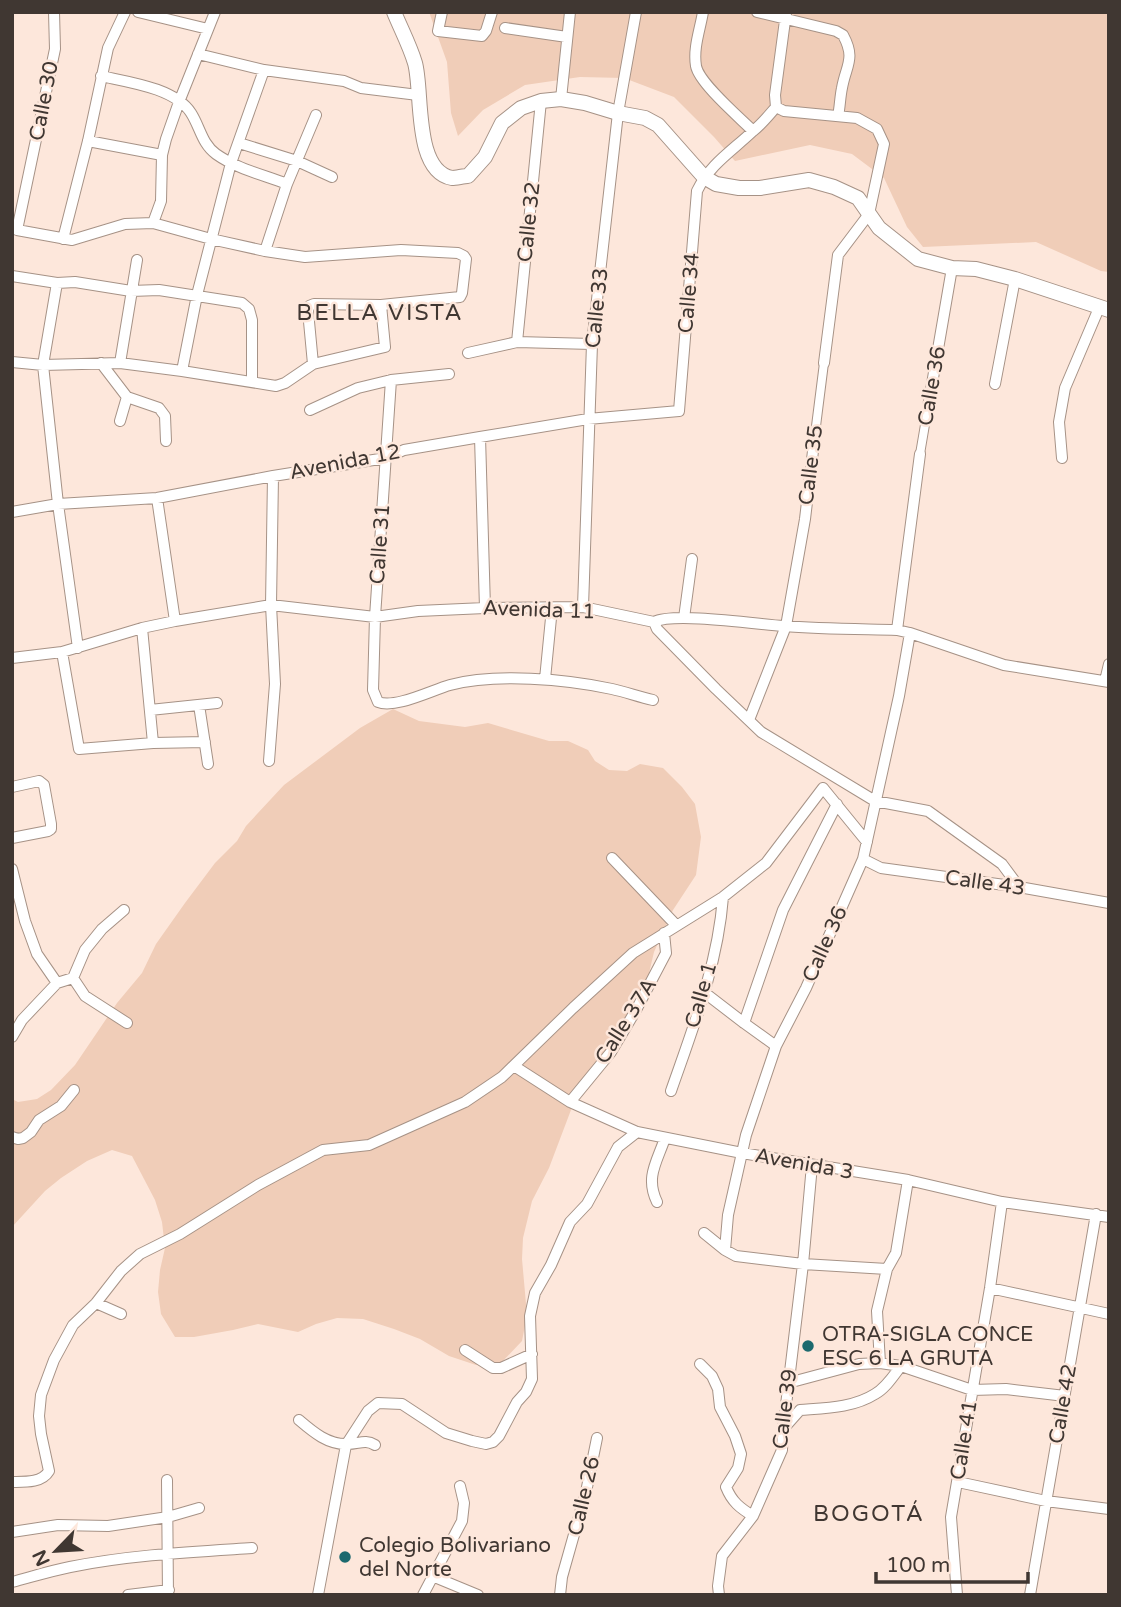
<svg xmlns="http://www.w3.org/2000/svg" width="1121" height="1607" font-family="'Varela Round',sans-serif">
	<rect width="100%" height="100%" fill="#fde7db"/>
	<!-- green -->
	<path fill="#f0cdb8" d="M 429,12 L 1109,12 L 1109,272 L 1101,271 L 1036,242 L 923,247 L 907,227 L 884,178 L 852,154 L 810,145 L 735,161 L 714,137 L 674,97 L 624,78 L 580,77 L 525,85 L 483,110 L 458,136 L 451,113 L 447,62 Z
		M 393,709 L 419,721 L 465,727 L 488,723 L 549,741 L 568,741 L 588,750 L 595,761 L 609,770 L 627,771 L 640,764 L 663,768 L 682,787 L 695,804 L 701,837 L 696,875 L 673,910 L 654,952 L 646,986 L 574,1102 L 549,1168 L 532,1201 L 523,1238 L 522,1259 L 527,1315 L 522,1341 L 501,1363 L 476,1365 L 449,1356 L 420,1339 L 394,1329 L 363,1319 L 337,1318 L 316,1324 L 298,1332 L 258,1324 L 233,1330 L 194,1337 L 175,1337 L 161,1314 L 158,1292 L 160,1270 L 165,1248 L 162,1222 L 155,1200 L 132,1156 L 112,1150 L 87,1161 L 61,1178 L 45,1191 L 12,1227 L 12,1099 L 18,1102 L 37,1099 L 51,1090 L 75,1065 L 117,1003 L 142,973 L 156,944 L 185,903 L 215,863 L 237,841 L 246,826 L 284,785 L 360,728 Z"/>
	<g fill="none" stroke-linecap="round" stroke-linejoin="round">
		<!-- pedestrian casing -->
		<g stroke="#a69286" stroke-width="10">
			<path id="pedestrian" d="M 815,434 L 824,363
				M 920,454 L 928,407"/>
		</g>
		<!-- minor casing -->
		<g stroke="#a69286" stroke-width="12">
			<path id="minor" d="M 54,12 L 55,49 L 17,230 L 72,240 L 125,224 L 153,223 L 211,239 L 265,251 L 305,257 L 401,250 L 458,253 L 464,256 L 466,259 L 462,293 L 460,297 L 381,305 L 314,304 L 309,306 L 308,311 L 313,364
				M 138,12 L 208,29
				M 442,12 L 438,31 L 482,36 L 486,31 L 492,12
				M 703,12 C 700,30 693,48 696,66 C 699,83 740,118 753,131
				M 757,12 L 836,31 L 843,35 C 856,59 846,65 842,88 C 840,97 840,107 838,116
				M 505,28 L 567,37
				M 198,54 L 264,70 L 344,81 L 361,88 L 418,95
				M 101,76 C 128,82 175,88 191,113 C 200,127 202,144 216,154 C 237,169 264,175 287,184
				M 561,99 L 570,12
				M 776,107 L 784,111 L 857,118 L 877,129 L 884,144 L 869,214 L 838,255 L 824,363
				M 776,107 L 775,95 L 786,13
				M 88,141 L 162,155
				M 239,143 L 297,161 L 332,177
				M 153,223 L 161,201 L 162,155 L 166,139 L 179,102 L 215,12
				M 63,239 L 88,141 L 108,48 L 125,12
				M 265,251 L 287,184 L 316,115
				M 12,276 L 57,283 L 75,282 L 131,291 L 159,290 L 242,303 L 249,309 L 252,320 L 252,382
				M 57,283 L 43,365 L 58,504 L 78,648
				M 517,342 L 541,101
				M 468,353 L 517,342 L 592,344
				M 12,362 L 43,365 L 120,363 L 182,371 L 276,386 L 285,383 L 313,364 L 385,347 L 381,305
				M 101,363 L 127,397 L 159,408 L 165,416 L 166,441
				M 120,363 L 137,260
				M 182,371 L 197,295 L 231,163 L 264,70
				M 391,380 L 375,617 L 373,690 L 378,702 C 395,709 432,690 450,685 C 495,673 566,679 612,689 C 626,692 639,697 653,700
				M 995,384 L 1015,279
				M 928,407 L 952,268
				M 310,410 L 358,388 L 391,380 L 449,374
				M 120,421 L 127,397
				M 480,437 L 485,608
				M 1062,458 L 1059,422 L 1065,388 L 1099,308
				M 157,498 L 175,621
				M 12,512 L 58,504 L 157,498 L 273,476 L 386,458 L 404,450 L 480,437 L 588,419 L 679,411 L 697,191 C 710,164 732,151 753,131 C 762,124 769,115 776,107
				M 583,607 L 592,344 L 618,113 L 636,12
				M 684,618 L 692,559
				M 654,622 C 674,612 756,624 783,626 C 821,629 859,629 897,630 L 910,633 L 1004,665 L 1109,682
				M 142,628 L 153,743
				M 897,630 L 920,454
				M 62,652 L 79,749 L 153,743 L 205,742
				M 12,658 L 62,652 L 142,628 L 175,621 L 271,605 L 375,617 L 418,611 L 485,608 L 583,607 L 654,622 L 657,629 L 716,689 L 761,732 L 875,801 L 928,811 L 1002,864 L 1019,887
				M 545,679 L 552,608
				M 1105,681 L 1109,664
				M 199,705 L 208,764
				M 150,710 L 217,703
				M 749,720 L 786,626 L 805,519 L 815,434
				M 269,761 L 275,684 L 271,605 L 273,476
				M 12,787 L 39,781 L 44,785 L 51,824 L 51,829 L 48,831 L 12,838
				M 612,858 L 676,925
				M 863,859 L 881,868 L 1019,887 L 1109,903
				M 12,869 L 25,921 L 37,954 L 57,983
				M 73,978 L 85,996 L 127,1023
				M 705,993 L 744,1023 L 776,1046
				M 744,1023 L 783,910 L 837,804
				M 12,1037 L 22,1020 L 57,983 L 73,978 L 85,950 L 102,929 L 124,910
				M 514,1066 L 570,1102 L 637,1132 L 742,1153 L 908,1180 L 1002,1202 L 1109,1217
				M 671,1091 C 693,1028 718,964 723,897
				M 570,1102 L 611,1052 L 636,1010 L 666,953 L 664,933
				M 12,1137 L 18,1139 L 23,1138 L 31,1132 L 39,1120 L 61,1106 L 74,1090
				M 657,1202 C 645,1177 657,1162 665,1138
				M 704,1233 L 725,1250 L 736,1256 L 803,1264 L 887,1269
				M 725,1250 L 728,1215 L 746,1135 L 776,1046 L 806,988 L 863,859 L 899,696 L 910,633
				M 990,1288 L 1109,1314
				M 96,1303 L 121,1314
				M 465,1350 L 493,1368 L 501,1368 L 532,1354
				M 880,1363 L 877,1311 L 887,1269 L 896,1253 L 908,1180
				M 700,1364 L 712,1376 L 718,1389 L 720,1407 L 735,1436 L 741,1454 L 738,1468 L 726,1487 C 732,1502 740,1508 753,1516
				M 788,1383 L 859,1364 L 880,1363 L 901,1366 L 972,1390 L 1006,1389 L 1065,1396
				M 299,1420 C 313,1432 328,1445 348,1444 C 359,1444 365,1439 375,1445
				M 784,1428 L 800,1410 C 825,1408 853,1408 875,1394 C 886,1388 894,1375 901,1366
				M 167,1480 L 168,1595
				M 12,1482 C 25,1482 42,1483 49,1471 L 41,1434 L 39,1416 L 41,1395 L 54,1360 L 73,1325 L 96,1303 L 121,1271 L 140,1254 L 180,1234 L 258,1185 L 323,1150 L 369,1145 L 465,1102 L 502,1077 L 573,1008 L 633,953 L 723,897 L 766,863 L 823,788 L 867,842
				M 958,1482 L 1046,1501 L 1109,1509
				M 12,1532 L 58,1525 L 108,1526 L 168,1517 L 199,1508
				M 432,1576 L 478,1595
				M 12,1582 C 31,1577 50,1571 70,1567 C 130,1555 191,1552 252,1548
				M 128,1595 L 169,1590
				M 318,1595 L 346,1445 L 368,1411 L 378,1403 L 402,1404 L 446,1433 L 472,1441 L 486,1444 L 493,1442 L 499,1436 L 517,1402 L 526,1392 L 532,1379 L 530,1316 L 535,1293 L 551,1265 L 570,1222 L 587,1204 L 618,1147 L 637,1132
				M 423,1595 L 462,1521 L 464,1503 L 460,1486
				M 560,1595 L 562,1577 L 586,1492 L 597,1438
				M 719,1595 L 718,1586 L 722,1556 L 753,1516 L 782,1450 L 783,1430 L 803,1264 L 812,1165
				M 957,1595 L 951,1517 L 990,1288 L 1002,1202
				M 1030,1595 L 1096,1214"/>
		</g>
		<!-- tertiary casing -->
		<g stroke="#a69286" stroke-width="16">
			<path id="tertiary" d="M 394,12 C 401,29 410,46 415,63 C 423,91 413,171 452,178 C 456,178 464,176 468,176 L 485,157 L 502,123 L 521,108 L 541,101 L 561,99 L 585,103 L 618,113 L 645,118 L 658,125 L 704,177 L 716,184 L 739,188 L 760,188 L 809,180 L 834,187 L 858,198 L 879,228 L 918,259 L 952,268 L 976,269 L 1015,279 L 1109,310"/>
		</g>
		<!-- pedestrian -->
		<use href="#pedestrian" stroke="#fff" stroke-width="8"/>
		<!-- minor -->
		<use href="#minor" stroke="#fff" stroke-width="10"/>
		<!-- tertiary -->
		<use href="#tertiary" stroke="#fff" stroke-width="14"/>
	</g>
	<!-- markers -->
	<g fill="#1c696e" stroke="#fde7db" stroke-width="2.5">
		<circle cx="808" cy="1346" r="7"/>
		<circle cx="345" cy="1557" r="7"/>
	</g>
	<g text-anchor="middle" dominant-baseline="central" stroke-width="5" stroke-linejoin="round" paint-order="stroke">
		<!-- street labels -->
		<g font-size="21" fill="#403732" stroke="#fde7db">
			<text transform="translate(44 101) rotate(-79)">Calle 30</text>
			<text transform="translate(529 222) rotate(-84)">Calle 32</text>
			<text transform="translate(689 293) rotate(-85)">Calle 34</text>
			<text transform="translate(597 308) rotate(-84)">Calle 33</text>
			<text transform="translate(932 386) rotate(-80)">Calle 36</text>
			<text transform="translate(345 462) rotate(-11)">Avenida 12</text>
			<text transform="translate(811 465) rotate(-83)">Calle 35</text>
			<text transform="translate(380 544) rotate(-86)">Calle 31</text>
			<text transform="translate(539 610) rotate(2)">Avenida 11</text>
			<text transform="translate(985 883) rotate(8)">Calle 43</text>
			<text transform="translate(825 944) rotate(-66)">Calle 36</text>
			<text transform="translate(701 995) rotate(-74)">Calle 1</text>
			<text transform="translate(626 1021) rotate(-58)">Calle 37A</text>
			<text transform="translate(804 1164) rotate(10)">Avenida 3</text>
			<text transform="translate(1063 1404) rotate(-80)">Calle 42</text>
			<text transform="translate(785 1409) rotate(-83)">Calle 39</text>
			<text transform="translate(964 1440) rotate(-81)">Calle 41</text>
			<text transform="translate(584 1496) rotate(-77)">Calle 26</text>
		</g>
		<!-- poi labels -->
		<g font-size="21" fill="#403732" stroke="#fde7db" text-anchor="start">
			<text x="822" y="1334">OTRA-SIGLA CONCE<tspan x="822" dy="24">ESC 6 LA GRUTA</tspan></text>
			<text x="359" y="1545">Colegio Bolivariano<tspan x="359" dy="24">del Norte</tspan></text>
		</g>
		<!-- neighbourhood labels -->
		<g font-size="23" letter-spacing="2" fill="#403732" stroke="#fde7db">
			<text x="380" y="313">BELLA VISTA</text>
			<text x="869" y="1514">BOGOTÁ</text>
		</g>
	</g>
	<!-- border -->
	<rect width="1121" height="1607" fill="none" stroke="#403732" stroke-width="28"/>
	<!-- north arrow -->
	<g transform="translate(56 1551) rotate(245)" stroke="#fde7db" stroke-width="5" paint-order="stroke">
	<path d="M0-5L12 26L0 18L-12 26Z" fill="#403732"/>
	<text y="-10" font-size="19" font-weight="bold" text-anchor="middle" fill="#403732">N</text>
	</g>
	<!-- scale -->
	<path d="M876 1572v10h152v-10" fill="none" stroke="#403732" stroke-width="3.5"/>
	<text x="886" y="1572" font-size="21" fill="#403732" stroke="#fde7db" stroke-width="5" paint-order="stroke">100 m</text>
</svg>
